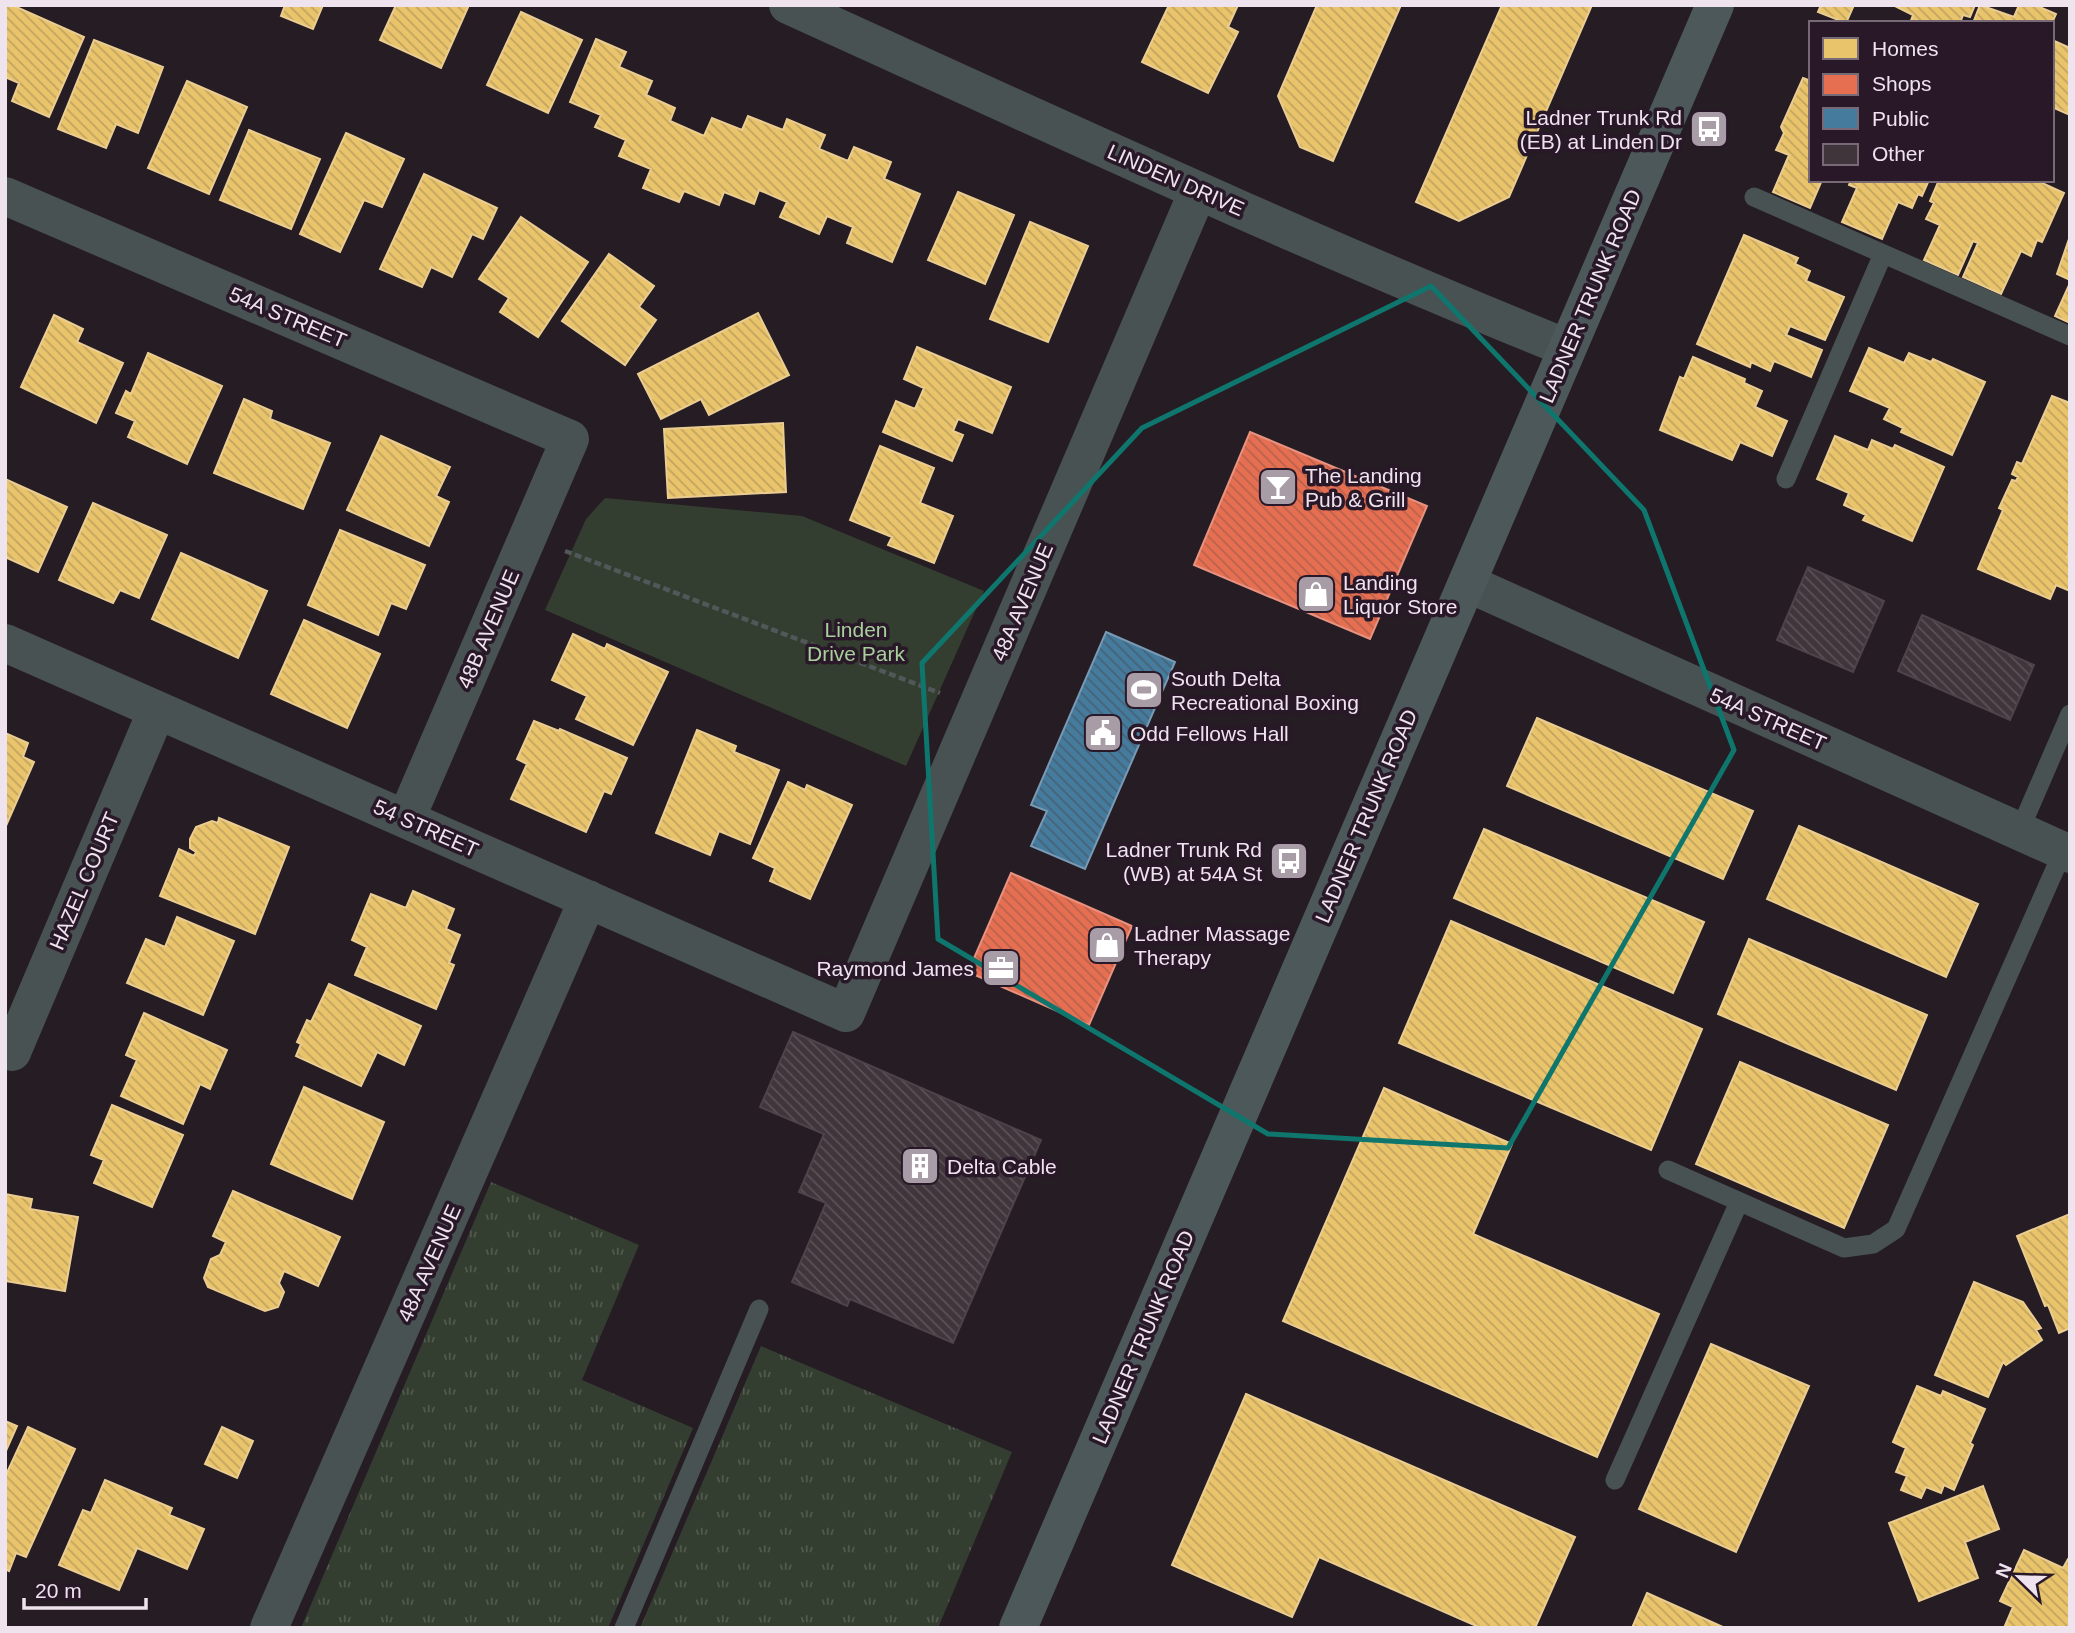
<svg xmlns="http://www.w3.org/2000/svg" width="2075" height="1633" font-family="Helvetica,sans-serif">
	<defs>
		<pattern id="grass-tufts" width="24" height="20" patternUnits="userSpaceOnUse" patternTransform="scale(1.75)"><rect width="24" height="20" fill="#343e30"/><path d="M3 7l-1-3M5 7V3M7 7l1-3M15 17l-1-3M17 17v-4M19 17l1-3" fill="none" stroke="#525a4e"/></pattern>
		<pattern id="homes-back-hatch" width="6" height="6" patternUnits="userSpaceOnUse" patternTransform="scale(1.75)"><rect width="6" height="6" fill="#e9c46a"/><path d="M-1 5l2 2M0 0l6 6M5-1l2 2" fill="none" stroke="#c1a461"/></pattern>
		<pattern id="shops-back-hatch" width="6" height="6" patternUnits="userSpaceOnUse" patternTransform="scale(1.75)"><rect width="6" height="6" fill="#e76f51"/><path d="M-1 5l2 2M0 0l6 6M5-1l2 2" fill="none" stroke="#b7624e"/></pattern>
		<pattern id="public-back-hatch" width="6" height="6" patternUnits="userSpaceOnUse" patternTransform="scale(1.75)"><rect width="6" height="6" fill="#457b9d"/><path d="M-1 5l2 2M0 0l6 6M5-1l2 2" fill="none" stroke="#466276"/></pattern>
		<pattern id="building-back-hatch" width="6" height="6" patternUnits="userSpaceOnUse" patternTransform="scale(1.75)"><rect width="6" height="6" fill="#3f353b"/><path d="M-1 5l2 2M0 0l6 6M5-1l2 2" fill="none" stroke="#5b5258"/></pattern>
	</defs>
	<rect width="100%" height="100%" fill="#251c24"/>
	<!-- grass -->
	<path fill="url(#grass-tufts)" d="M 491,1182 L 639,1245 L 582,1380 L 693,1428 L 608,1628 L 301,1628 Z
		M 761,1346 L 1012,1452 L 938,1628 L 640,1628 Z"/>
	<!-- green -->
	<path fill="#343e30" d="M 605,498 L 802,516 L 984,591 L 906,766 L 545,610 L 586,519 Z"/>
	<!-- homes -->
	<path fill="url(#homes-back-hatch)" stroke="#ebcd92" stroke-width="2" d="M 6,5 L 12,5 L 84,37 L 49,117 L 12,101 L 19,83 L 5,77 Z
		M 285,5 L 323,5 L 313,29 L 281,16 Z
		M 396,5 L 469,5 L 441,68 L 380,40 Z
		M 1169,5 L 1238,5 L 1228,27 L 1238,32 L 1208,93 L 1142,62 Z
		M 1317,5 L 1401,5 L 1333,161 L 1300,147 L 1278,96 Z
		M 1502,5 L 1592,5 L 1509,197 L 1459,221 L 1416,202 Z
		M 1821,5 L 1854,5 L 1846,23 L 1818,12 Z
		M 1893,5 L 1975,5 L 1970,17 L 1963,15 L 1960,23 L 1910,23 L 1913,15 Z
		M 1980,5 L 2014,17 L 2019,5 L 2035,5 L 2056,14 L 2052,23 L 1973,23 Z
		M 521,12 L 582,40 L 548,113 L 487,85 Z
		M 596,39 L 626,52 L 619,67 L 652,81 L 646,95 L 675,108 L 670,121 L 704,136 L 712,118 L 742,130 L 748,116 L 783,130 L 787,119 L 825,135 L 819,149 L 848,161 L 854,147 L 891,162 L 884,179 L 920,194 L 892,262 L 847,243 L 853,227 L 827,216 L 819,234 L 780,217 L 787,202 L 759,190 L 754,204 L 724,192 L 719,205 L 684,191 L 679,202 L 643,188 L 651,169 L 619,156 L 626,140 L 595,127 L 601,115 L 570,102 Z
		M 94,40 L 163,67 L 138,133 L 116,124 L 106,148 L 58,129 Z
		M 2052,40 L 2070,48 L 2070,115 L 2052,107 Z
		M 1803,78 L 1811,81 L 1811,180 L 1822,180 L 1810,208 L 1773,192 L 1789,155 L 1776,150 L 1784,133 L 1781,127 Z
		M 187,81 L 247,107 L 209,194 L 148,168 Z
		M 249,130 L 320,159 L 291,229 L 220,200 Z
		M 346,133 L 404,159 L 382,207 L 364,200 L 340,252 L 300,234 Z
		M 424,174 L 497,208 L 483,239 L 472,234 L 452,277 L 431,267 L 422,287 L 380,269 Z
		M 1851,180 L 1929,180 L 1922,196 L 1918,194 L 1912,208 L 1898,202 L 1882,239 L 1842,222 L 1857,188 L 1849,185 Z
		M 1939,180 L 2043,180 L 2042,183 L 2064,193 L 2042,242 L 2037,240 L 2031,256 L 2021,251 L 2001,294 L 1963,277 L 1978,243 L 1973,241 L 1958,275 L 1924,260 L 1940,225 L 1926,219 L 1934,203 L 1930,201 Z
		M 958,192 L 1014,215 L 985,284 L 928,260 Z
		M 521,217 L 588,262 L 538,337 L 500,312 L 509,298 L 479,279 Z
		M 1030,222 L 1088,246 L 1048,342 L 990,319 Z
		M 1744,235 L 1798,258 L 1795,264 L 1810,271 L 1806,281 L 1844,297 L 1825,340 L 1790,326 L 1786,335 L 1822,350 L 1811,377 L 1774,361 L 1770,371 L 1751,362 L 1750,367 L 1697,344 Z
		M 2070,236 L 2070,280 L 2057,274 Z
		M 609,254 L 654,286 L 639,307 L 656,320 L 625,365 L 562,321 Z
		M 2070,283 L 2070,323 L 2055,316 Z
		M 758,313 L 789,375 L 709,415 L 701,399 L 661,419 L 638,374 Z
		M 54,315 L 83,329 L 77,342 L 123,363 L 96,423 L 21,387 Z
		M 917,347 L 1011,387 L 992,433 L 958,419 L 953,431 L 963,435 L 952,461 L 883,432 L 896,401 L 915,409 L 924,388 L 904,379 Z
		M 1869,348 L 1904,363 L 1909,353 L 1931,362 L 1933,359 L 1985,382 L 1952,455 L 1901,432 L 1903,428 L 1884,419 L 1890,408 L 1850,391 Z
		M 148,353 L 222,386 L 187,464 L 128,437 L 135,421 L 116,413 L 126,391 L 131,394 Z
		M 1693,357 L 1745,379 L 1744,383 L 1762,391 L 1755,407 L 1787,421 L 1772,456 L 1740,442 L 1732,460 L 1660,430 L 1680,377 L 1684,379 Z
		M 2052,396 L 2070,403 L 2070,552 L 2067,557 L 2070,558 L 2070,591 L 2056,585 L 2050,599 L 1978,569 L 2003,510 L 1999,508 L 2012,480 L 2016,481 L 2018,477 L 2012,474 L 2017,462 L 2022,464 Z
		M 244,399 L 272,411 L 270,419 L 330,443 L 303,509 L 214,473 Z
		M 783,423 L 786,492 L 668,498 L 664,429 Z
		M 381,436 L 450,467 L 436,496 L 449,502 L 429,546 L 347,510 Z
		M 1835,436 L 1868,450 L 1872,440 L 1893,449 L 1895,445 L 1944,467 L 1912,541 L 1863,520 L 1866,515 L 1844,505 L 1849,493 L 1817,479 Z
		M 880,446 L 934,468 L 920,503 L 953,516 L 934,563 L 888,545 L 892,537 L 850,520 Z
		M 5,479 L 67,507 L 38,572 L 5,557 Z
		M 93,503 L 167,535 L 139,598 L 120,590 L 113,603 L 59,580 Z
		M 340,530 L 425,565 L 406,609 L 391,603 L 378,635 L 308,605 Z
		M 181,553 L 267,591 L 238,658 L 152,619 Z
		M 304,620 L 380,654 L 347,728 L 271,694 Z
		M 573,634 L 605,649 L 607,644 L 668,672 L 633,745 L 576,719 L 587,696 L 552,680 Z
		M 1537,718 L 1753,811 L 1723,879 L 1507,786 Z
		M 534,721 L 559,731 L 560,729 L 627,758 L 611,794 L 604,791 L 586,832 L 511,799 L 527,764 L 517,759 Z
		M 697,730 L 736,746 L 734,752 L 779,770 L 750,844 L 719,831 L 710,855 L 656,833 Z
		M 5,733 L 28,743 L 23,757 L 34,762 L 5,828 Z
		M 788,782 L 805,790 L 807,785 L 852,805 L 810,899 L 770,881 L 775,868 L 753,858 Z
		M 219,818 L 289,847 L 255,934 L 160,896 L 179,849 L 194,856 L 196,852 L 190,848 L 190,839 L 196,827 L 212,821 L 218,823 Z
		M 1799,826 L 1978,904 L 1946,977 L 1767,899 Z
		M 1484,829 L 1704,922 L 1673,993 L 1454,898 Z
		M 413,891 L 454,909 L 446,929 L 460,935 L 449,963 L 454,965 L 436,1009 L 355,975 L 367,947 L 352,940 L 371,894 L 406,908 Z
		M 177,917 L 234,941 L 203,1015 L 127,983 L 146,939 L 165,947 Z
		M 1451,921 L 1702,1029 L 1651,1150 L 1399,1043 Z
		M 1749,939 L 1927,1015 L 1896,1090 L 1718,1014 Z
		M 329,984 L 421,1026 L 404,1065 L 377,1052 L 361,1086 L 296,1056 L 301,1044 L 297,1042 L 307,1020 L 311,1022 Z
		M 144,1013 L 227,1050 L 210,1089 L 200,1084 L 183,1124 L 121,1096 L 137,1060 L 126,1055 Z
		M 1740,1062 L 1888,1125 L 1844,1228 L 1696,1164 Z
		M 304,1087 L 384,1122 L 352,1199 L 271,1164 Z
		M 1384,1088 L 1512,1144 L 1473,1234 L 1659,1314 L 1597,1457 L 1283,1321 Z
		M 112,1105 L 183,1135 L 152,1207 L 94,1183 L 104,1160 L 91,1155 Z
		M 233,1191 L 340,1237 L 318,1286 L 284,1271 L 279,1283 L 284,1292 L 278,1307 L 265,1311 L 208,1287 L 204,1278 L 211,1259 L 220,1255 L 226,1242 L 213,1236 Z
		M 5,1194 L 32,1199 L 30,1209 L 78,1217 L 65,1291 L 5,1281 Z
		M 2070,1214 L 2070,1328 L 2059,1333 L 2048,1305 L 2045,1306 L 2017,1236 Z
		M 1974,1282 L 2023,1302 L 2041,1328 L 2036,1330 L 2042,1340 L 2006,1365 L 2003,1362 L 1988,1397 L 1935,1375 Z
		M 1711,1344 L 1809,1386 L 1736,1552 L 1639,1509 Z
		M 1917,1386 L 1941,1396 L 1943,1391 L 1985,1409 L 1970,1443 L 1973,1445 L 1954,1490 L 1944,1485 L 1941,1493 L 1926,1487 L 1921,1498 L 1901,1490 L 1907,1476 L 1896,1472 L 1906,1448 L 1893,1442 Z
		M 1246,1394 L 1575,1537 L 1535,1628 L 1481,1628 L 1319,1557 L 1292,1617 L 1172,1565 Z
		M 5,1421 L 17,1426 L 5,1453 Z
		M 28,1427 L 75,1449 L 26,1557 L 16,1553 L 9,1571 L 5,1569 L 5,1477 Z
		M 222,1427 L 253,1441 L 237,1478 L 205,1464 Z
		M 105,1480 L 172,1508 L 169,1515 L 204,1529 L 187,1569 L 137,1548 L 119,1590 L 59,1565 L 83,1510 L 91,1513 Z
		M 1983,1486 L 1999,1529 L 1965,1542 L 1978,1578 L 1919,1601 L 1889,1523 Z
		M 2024,1550 L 2063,1568 L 2068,1559 L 2070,1560 L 2070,1628 L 2004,1628 L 2013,1607 L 2000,1601 Z
		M 1647,1593 L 1725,1628 L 1632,1628 Z"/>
	<!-- shops -->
	<path fill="url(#shops-back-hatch)" stroke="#e99280" stroke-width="2" d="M 1250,432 L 1427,506 L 1370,639 L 1194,565 Z
		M 1011,873 L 1132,926 L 1089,1025 L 968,972 Z"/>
	<!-- public -->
	<path fill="url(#public-back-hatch)" stroke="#789ab5" stroke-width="2" d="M 1106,632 L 1175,662 L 1085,869 L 1031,846 L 1047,811 L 1031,805 Z"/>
	<!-- building -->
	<path fill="url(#building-back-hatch)" stroke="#4d4349" stroke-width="2" d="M 1808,567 L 1884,601 L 1853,672 L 1777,640 Z
		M 1922,615 L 2034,665 L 2010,720 L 1898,671 Z
		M 793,1032 L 1041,1140 L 953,1343 L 850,1299 L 847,1306 L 792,1282 L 826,1203 L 799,1192 L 824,1134 L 760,1107 Z"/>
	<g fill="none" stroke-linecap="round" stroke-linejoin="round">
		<!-- path -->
		<path stroke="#52585a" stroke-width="4.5" stroke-dasharray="7 3.5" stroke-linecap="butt" d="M 565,551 L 940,693"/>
		<!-- service -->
		<path stroke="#485253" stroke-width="19" d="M 1754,197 L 2070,336
			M 1786,479 L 1883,254
			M 2019,832 L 2070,714
			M 1668,1170 L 1844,1248 L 1873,1244 L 1896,1229 L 2063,851
			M 1615,1480 L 1739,1202
			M 624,1628 L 759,1309"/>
		<!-- minor -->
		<path stroke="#485253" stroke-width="38" d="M 5,196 L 570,439 L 406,819
			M 1467,583 L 2070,854
			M 5,643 L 846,1013 L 1198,191
			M 12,1052 L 157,710
			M 269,1628 L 588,899"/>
		<!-- tertiary -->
		<path stroke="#485253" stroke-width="38" d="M 788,5 C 1046,122 1304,242 1567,348"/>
		<!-- secondary -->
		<path stroke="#4c585a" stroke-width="38" d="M 1018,1628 L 1715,5"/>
	</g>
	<!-- marked area -->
	<path fill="none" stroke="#0f766e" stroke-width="5" stroke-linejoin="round" d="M 1431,286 L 1644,510 L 1734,750 L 1508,1148 L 1268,1134 L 938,939 L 922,663 L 1142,428 Z"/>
	<!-- icons -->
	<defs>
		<g id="bus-square" transform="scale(2.0125)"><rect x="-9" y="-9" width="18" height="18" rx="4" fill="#a89da7" stroke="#291828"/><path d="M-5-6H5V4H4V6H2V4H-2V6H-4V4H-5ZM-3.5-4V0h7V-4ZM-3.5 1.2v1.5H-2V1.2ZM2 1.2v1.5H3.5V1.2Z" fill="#fff"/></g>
		<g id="bar-square" transform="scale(2.0125)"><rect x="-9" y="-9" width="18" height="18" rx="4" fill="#a89da7" stroke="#291828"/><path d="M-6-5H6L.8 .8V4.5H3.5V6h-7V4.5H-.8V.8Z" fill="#fff"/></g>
		<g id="shop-square" transform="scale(2.0125)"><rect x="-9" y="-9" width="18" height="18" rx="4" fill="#a89da7" stroke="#291828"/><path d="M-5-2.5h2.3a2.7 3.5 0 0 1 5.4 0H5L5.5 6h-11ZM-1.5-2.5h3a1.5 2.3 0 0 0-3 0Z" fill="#fff"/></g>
		<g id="stadium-square" transform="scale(2.0125)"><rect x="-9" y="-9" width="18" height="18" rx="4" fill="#a89da7" stroke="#291828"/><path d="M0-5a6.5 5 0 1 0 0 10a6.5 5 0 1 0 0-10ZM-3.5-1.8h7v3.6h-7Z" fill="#fff"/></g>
		<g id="civic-square" transform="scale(2.0125)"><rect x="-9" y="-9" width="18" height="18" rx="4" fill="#a89da7" stroke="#291828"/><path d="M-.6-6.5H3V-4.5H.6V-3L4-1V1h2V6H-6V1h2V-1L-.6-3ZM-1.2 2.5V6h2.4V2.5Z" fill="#fff"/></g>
		<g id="office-square" transform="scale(2.0125)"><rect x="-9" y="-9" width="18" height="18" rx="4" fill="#a89da7" stroke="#291828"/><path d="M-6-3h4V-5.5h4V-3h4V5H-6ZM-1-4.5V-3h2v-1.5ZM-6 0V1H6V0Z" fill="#fff"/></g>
		<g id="building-square" transform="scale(2.0125)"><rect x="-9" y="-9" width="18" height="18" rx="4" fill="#a89da7" stroke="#291828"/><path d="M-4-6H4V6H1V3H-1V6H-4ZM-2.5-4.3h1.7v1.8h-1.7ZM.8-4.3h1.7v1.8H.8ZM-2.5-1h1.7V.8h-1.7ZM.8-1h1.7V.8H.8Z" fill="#fff"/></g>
	</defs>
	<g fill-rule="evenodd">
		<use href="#bus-square" x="1709" y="129"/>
		<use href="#bar-square" x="1278" y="487"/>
		<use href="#shop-square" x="1316" y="594"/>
		<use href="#stadium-square" x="1144" y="690"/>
		<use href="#civic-square" x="1103" y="733"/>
		<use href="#bus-square" x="1289" y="861"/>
		<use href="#shop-square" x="1107" y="945"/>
		<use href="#office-square" x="1001" y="968"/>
		<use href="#building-square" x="920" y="1166"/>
	</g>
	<g text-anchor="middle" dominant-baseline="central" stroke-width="7" stroke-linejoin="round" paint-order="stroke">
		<!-- poi labels -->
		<g font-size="21" fill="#efe3ee" stroke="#291828" text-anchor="start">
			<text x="1682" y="117" text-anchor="end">Ladner Trunk Rd<tspan x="1682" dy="24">(EB) at Linden Dr</tspan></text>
			<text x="1305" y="475">The Landing<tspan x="1305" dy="24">Pub &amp; Grill</tspan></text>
			<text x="1343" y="582">Landing<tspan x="1343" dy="24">Liquor Store</tspan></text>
			<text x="1171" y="678">South Delta<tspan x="1171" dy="24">Recreational Boxing</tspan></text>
			<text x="1130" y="733">Odd Fellows Hall</text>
			<text x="1262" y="849" text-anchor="end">Ladner Trunk Rd<tspan x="1262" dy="24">(WB) at 54A St</tspan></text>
			<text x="1134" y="933">Ladner Massage<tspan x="1134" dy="24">Therapy</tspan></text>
			<text x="974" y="968" text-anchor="end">Raymond James</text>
			<text x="947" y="1166">Delta Cable</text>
		</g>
		<!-- street labels -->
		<g font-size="21" fill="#efe3ee" stroke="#291828">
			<text transform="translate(1176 180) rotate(24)">LINDEN DRIVE</text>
			<text transform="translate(1590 296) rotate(-67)">LADNER TRUNK ROAD</text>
			<text transform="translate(288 317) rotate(23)">54A STREET</text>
			<text transform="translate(1022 602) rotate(-67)">48A AVENUE</text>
			<text transform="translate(488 629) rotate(-67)">48B AVENUE</text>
			<text transform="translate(1768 719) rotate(24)">54A STREET</text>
			<text transform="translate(1366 816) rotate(-67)">LADNER TRUNK ROAD</text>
			<text transform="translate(426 828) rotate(24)">54 STREET</text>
			<text transform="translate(84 881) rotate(-67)">HAZEL COURT</text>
			<text transform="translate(429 1263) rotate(-66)">48A AVENUE</text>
			<text transform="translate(1143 1337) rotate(-67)">LADNER TRUNK ROAD</text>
		</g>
		<!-- park labels -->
		<g font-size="21" fill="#a8cf9c" stroke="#291828">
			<text x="856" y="629">Linden<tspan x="856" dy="24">Drive Park</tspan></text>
		</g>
	</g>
	<!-- border -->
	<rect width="2075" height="1633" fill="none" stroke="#efe3ee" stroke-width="14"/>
	<!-- legend -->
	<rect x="1809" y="21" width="245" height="161" fill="#291828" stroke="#786977" stroke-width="2"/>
	<rect x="1823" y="38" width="35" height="21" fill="#e9c46a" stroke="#786977" stroke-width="2"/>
	<text x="1872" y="56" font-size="21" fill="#efe3ee">Homes</text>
	<rect x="1823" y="74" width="35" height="21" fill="#e76f51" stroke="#786977" stroke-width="2"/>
	<text x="1872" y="91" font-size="21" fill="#efe3ee">Shops</text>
	<rect x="1823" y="108" width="35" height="21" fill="#457b9d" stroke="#786977" stroke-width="2"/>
	<text x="1872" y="126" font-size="21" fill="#efe3ee">Public</text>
	<rect x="1823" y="144" width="35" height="21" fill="#3f353b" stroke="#786977" stroke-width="2"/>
	<text x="1872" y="161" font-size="21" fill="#efe3ee">Other</text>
	<!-- north arrow -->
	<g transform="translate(2019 1577) rotate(293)" stroke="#291828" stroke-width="5" paint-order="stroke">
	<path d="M0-5L12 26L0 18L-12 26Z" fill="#efe3ee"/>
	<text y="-10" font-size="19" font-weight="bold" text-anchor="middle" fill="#efe3ee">N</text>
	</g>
	<!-- scale -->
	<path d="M24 1598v10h122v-10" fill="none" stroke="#efe3ee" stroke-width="3.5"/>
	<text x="35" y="1598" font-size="21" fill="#efe3ee" stroke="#291828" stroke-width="5" paint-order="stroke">20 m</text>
</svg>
